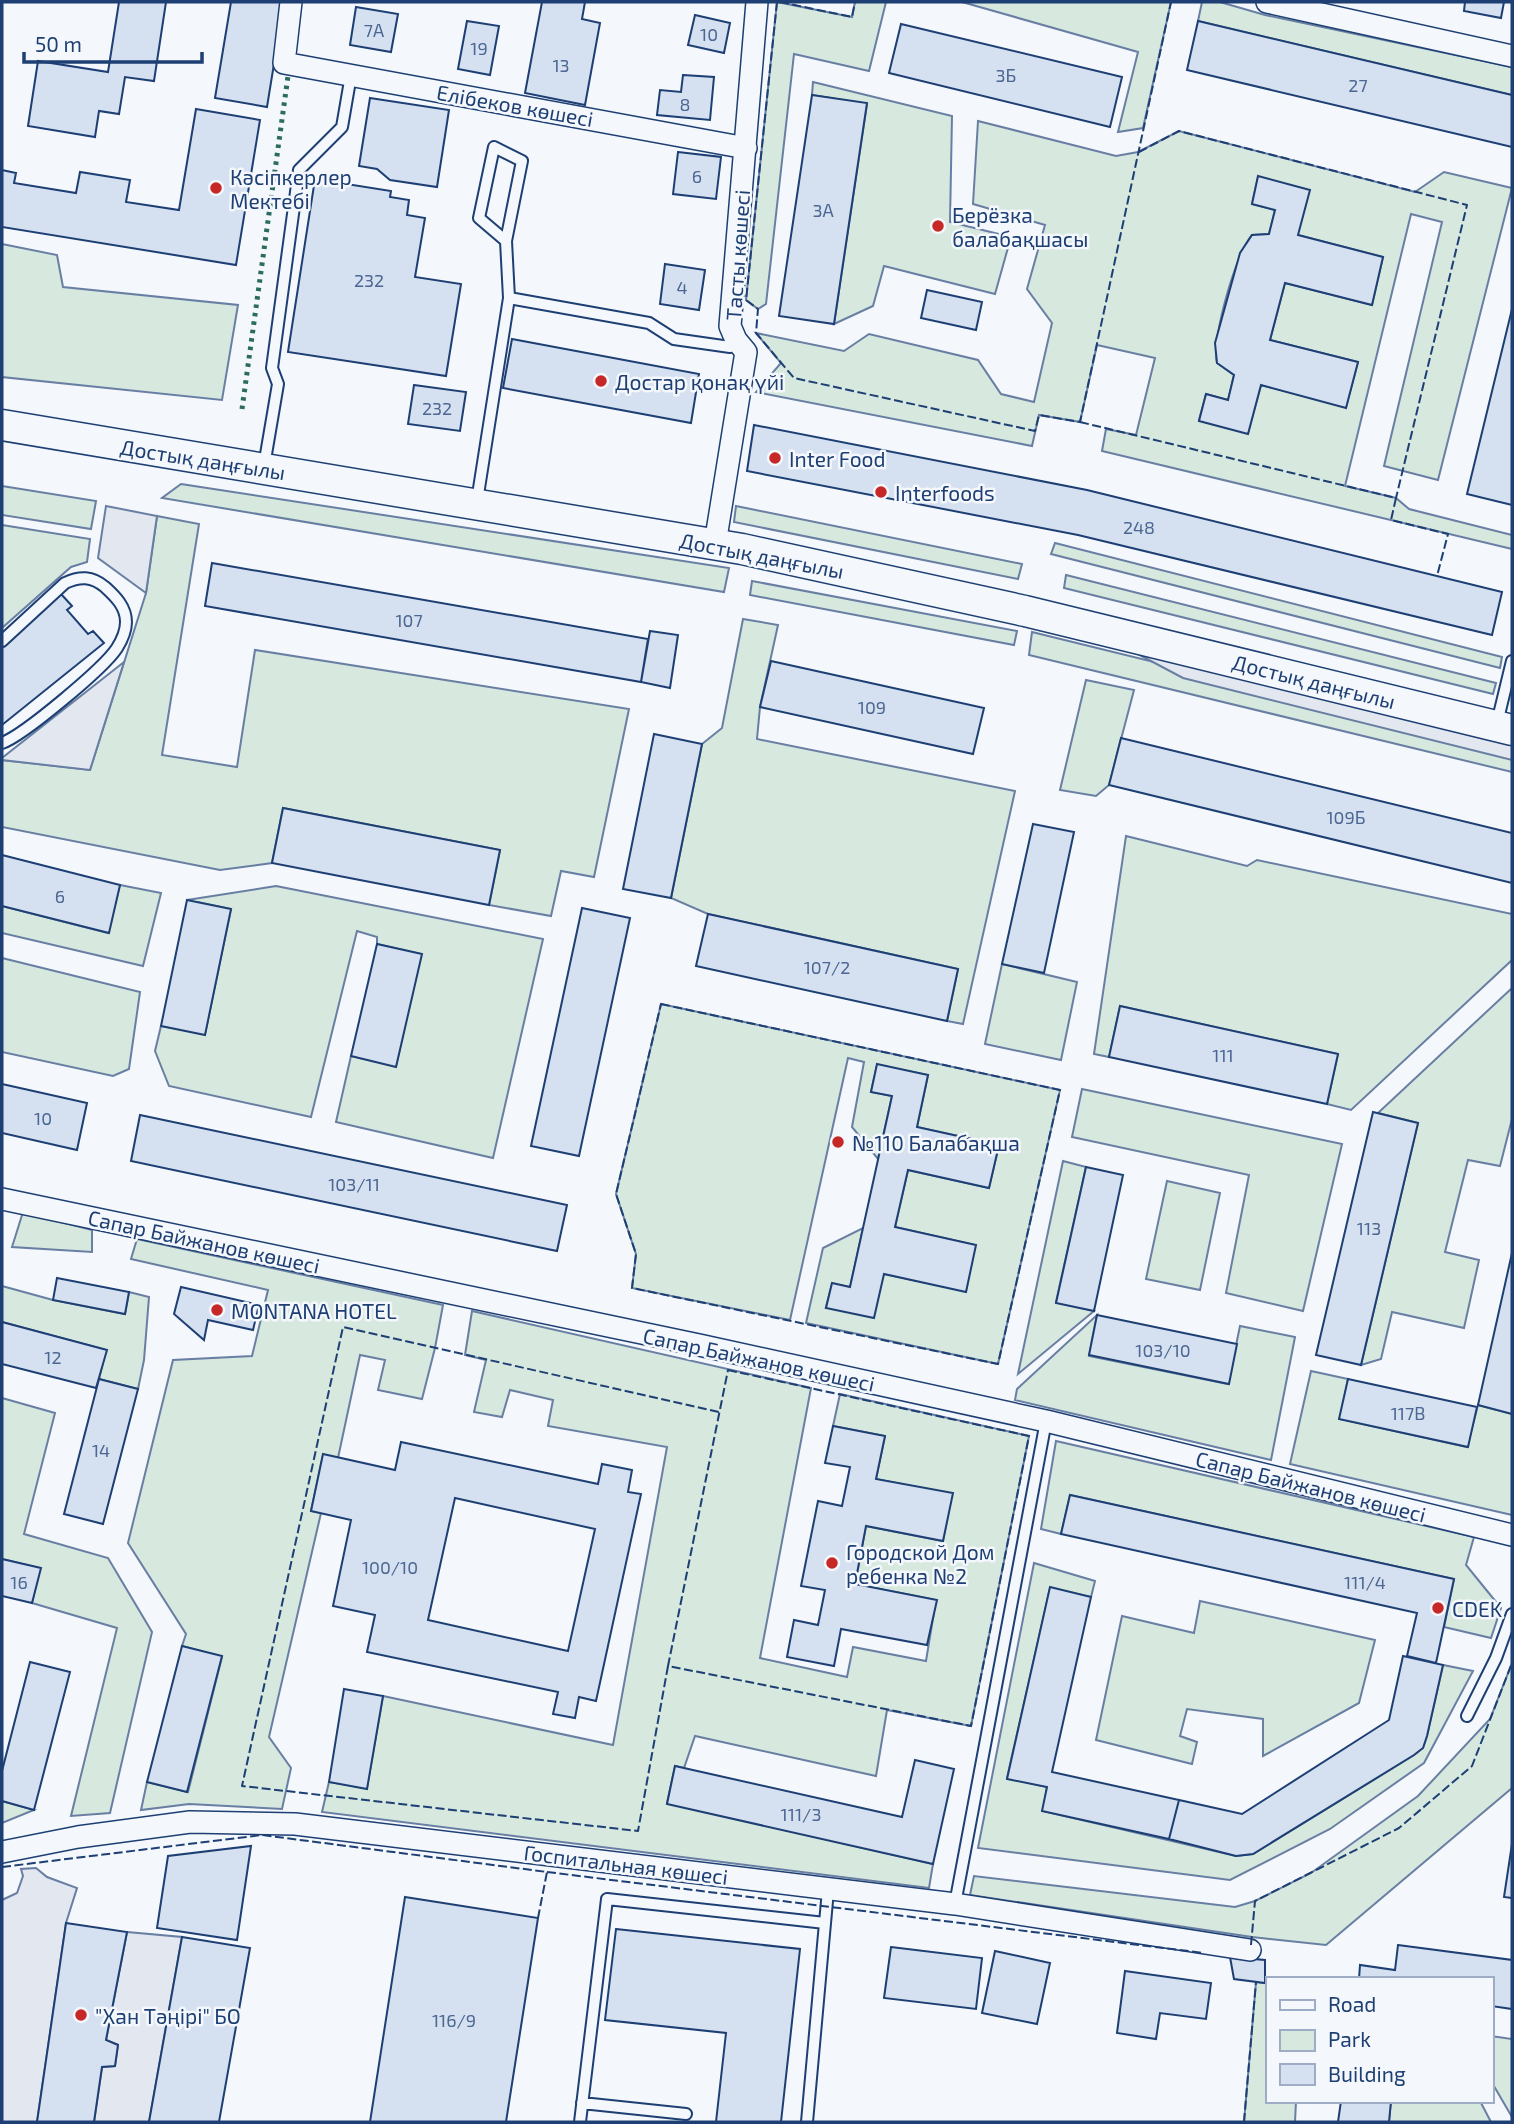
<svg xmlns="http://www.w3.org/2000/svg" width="1514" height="2124" font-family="'Exo 2',sans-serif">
	<rect width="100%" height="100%" fill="#f4f7fb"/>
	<!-- green -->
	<path fill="#d7e8df" stroke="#687fa3" stroke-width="2" fill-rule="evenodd" d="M 777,2 L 852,17 L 855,2 L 886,2 L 869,71 L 794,54 L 766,304 L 758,309 L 746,300 Z
		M 962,2 L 1171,2 L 1143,128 L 1118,132 L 1138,52 Z
		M 1202,2 L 1220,2 L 1265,15 L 1512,67 L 1512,95 L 1198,21 Z
		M 813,82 L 952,116 L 950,222 L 1011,237 L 995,294 L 884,266 L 873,306 L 834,324 L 867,104 L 812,95 Z
		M 978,121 L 1116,156 L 1138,152 L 1179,131 L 1415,192 L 1444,172 L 1512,188 L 1438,480 L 1384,466 L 1442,222 L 1411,214 L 1345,486 L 1396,498 L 1409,509 L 1512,535 L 1512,549 L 1102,451 L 1106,429 L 1136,435 L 1155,358 L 1097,345 L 1080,422 L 1039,415 L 1032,446 L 756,392 L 781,363 L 756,333 L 844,351 L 869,334 L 978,360 L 1001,394 L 1034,402 L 1052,323 L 1027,289 L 1045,225 L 973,204 ZM 1258,177 L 1298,235 L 1383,257 L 1372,305 L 1285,283 L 1270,340 L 1358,362 L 1346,407 L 1261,385 L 1248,433 L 1199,420 L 1206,394 L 1228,400 L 1234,375 L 1217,363 C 1212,338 1235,255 1252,235 L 1269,234 L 1275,210 L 1252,204 Z
		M 2,244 L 57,255 L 63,287 L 238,305 L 222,400 L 2,377 Z
		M 181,484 L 729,568 L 724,592 L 162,498 Z
		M 2,486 L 96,501 L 91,529 L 2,515 Z
		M 736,506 L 1022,564 L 1018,579 L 734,522 Z
		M 157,516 L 199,524 L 162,755 L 237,767 L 255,650 L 629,709 L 594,877 L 561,871 L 551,916 L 489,905 L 500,850 L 283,808 L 272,863 L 220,870 L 2,827 L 2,760 L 90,770 L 146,593 Z
		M 2,525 L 90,539 L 87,562 L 71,567 L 2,628 Z
		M 1055,543 L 1502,657 L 1500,668 L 1051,554 Z
		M 1066,575 L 1496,683 L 1493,694 L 1064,588 Z
		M 752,581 L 1017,631 L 1014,645 L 750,595 Z
		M 743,619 L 778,625 L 760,707 L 757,739 L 1015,791 L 963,1024 L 947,1021 L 958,969 L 708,914 L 671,898 L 702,744 L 722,728 Z
		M 1032,632 L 1512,750 L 1512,772 L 1029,655 Z
		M 1086,680 L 1134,690 L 1109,785 L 1096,796 L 1060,790 Z
		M 1126,836 L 1247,866 L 1257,860 L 1512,914 L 1512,960 L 1351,1110 L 1327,1104 L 1338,1054 L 1120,1006 L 1109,1057 L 1094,1054 Z
		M 120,885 L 161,893 L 143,966 L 2,933 L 2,906 L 108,933 Z
		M 276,886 L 543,939 L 493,1158 L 336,1122 L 351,1056 L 396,1066 L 421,954 L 377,944 L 377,937 L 357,931 L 311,1117 L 169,1086 L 155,1051 L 161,1026 L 205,1034 L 231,909 L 187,900 Z
		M 2,958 L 140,992 L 129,1069 L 113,1076 L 2,1052 Z
		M 1002,964 L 1077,982 L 1061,1060 L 985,1044 Z
		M 1512,988 L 1512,1119 L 1500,1166 L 1468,1160 L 1445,1252 L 1479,1260 L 1464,1328 L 1392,1312 L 1381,1359 L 1361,1365 L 1418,1123 L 1378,1113 Z
		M 661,1004 L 1060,1090 L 998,1364 L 806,1323 L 823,1248 L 863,1228 L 850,1287 L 832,1284 L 826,1307 L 884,1274 L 966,1291 L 975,1245 L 895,1227 L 908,1170 L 989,1188 L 999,1145 L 917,1127 L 928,1075 L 877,1065 L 871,1092 L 892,1096 L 878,1159 L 852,1127 L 864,1062 L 848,1058 L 790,1320 L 632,1288 L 636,1254 L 616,1194 Z
		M 1082,1089 L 1342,1144 L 1303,1311 L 1226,1293 L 1249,1175 L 1072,1137 Z
		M 1063,1161 L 1086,1167 L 1056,1302 L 1094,1311 L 1018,1374 Z
		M 1167,1181 L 1220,1193 L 1200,1290 L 1146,1279 Z
		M 23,1212 L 92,1230 L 92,1252 L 12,1247 Z
		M 137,1239 L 443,1305 L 435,1348 L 422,1399 L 378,1390 L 385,1360 L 360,1355 L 338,1458 L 323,1455 L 311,1511 L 321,1513 L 269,1737 L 291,1768 L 282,1809 L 189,1804 L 141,1810 L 147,1782 L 188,1792 L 222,1657 L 182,1646 L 186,1634 L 128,1543 L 173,1360 L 252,1356 L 268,1290 L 131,1259 Z
		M 2,1286 L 53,1300 L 125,1314 L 129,1292 L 149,1297 L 144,1360 L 138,1389 L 99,1379 L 106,1350 L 2,1322 Z
		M 472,1311 L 811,1388 L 760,1658 L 847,1677 L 853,1647 L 926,1661 L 936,1600 L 855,1584 L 866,1526 L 943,1541 L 952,1494 L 876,1479 L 885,1436 L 833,1426 L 840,1394 L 1029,1436 L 971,1726 L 887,1710 L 876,1776 L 695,1736 L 684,1768 L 675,1766 L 667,1803 L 933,1864 L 929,1888 L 322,1812 L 329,1782 L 367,1788 L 383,1696 L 613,1745 L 667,1447 L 548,1426 L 553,1400 L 510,1390 L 502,1417 L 474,1412 L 486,1360 L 465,1355 Z
		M 1097,1315 L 1089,1356 L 1228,1384 L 1240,1326 L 1295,1337 L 1271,1460 L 1015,1400 L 1017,1389 Z
		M 1311,1371 L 1348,1379 L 1340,1419 L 1467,1447 L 1478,1405 L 1512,1414 L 1512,1515 L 1290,1464 Z
		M 2,1398 L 55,1413 L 24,1534 L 108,1558 L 152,1632 L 110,1813 L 71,1816 L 117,1628 L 32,1603 L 40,1568 L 2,1559 Z
		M 1056,1441 L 1474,1537 L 1466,1565 L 1501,1608 L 1491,1638 L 1444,1627 L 1454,1579 L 1070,1495 L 1061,1534 L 1041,1529 Z
		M 1034,1563 L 1095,1581 L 1091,1597 L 1050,1588 L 1007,1778 L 1047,1787 L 1043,1811 L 1236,1856 L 1253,1854 L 1414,1755 L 1423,1748 L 1427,1736 L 1443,1665 L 1473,1671 L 1424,1763 L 1330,1829 L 1230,1880 L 978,1848 Z
		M 1200,1601 L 1375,1640 L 1359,1703 L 1263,1756 L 1263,1719 L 1187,1709 L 1180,1736 L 1197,1742 L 1192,1764 L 1096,1740 L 1122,1616 L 1194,1633 Z
		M 1512,1663 L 1512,1788 L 1326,1945 L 1252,1937 L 970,1895 L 974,1876 L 1235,1907 L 1255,1901 L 1311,1873 L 1418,1796 L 1490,1719 Z
		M 2,1801 L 34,1810 L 2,1823 Z
		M 1256,1982 L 1267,1983 L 1267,2101 L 1296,2101 L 1295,2122 L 1244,2122 Z
		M 1491,2036 L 1512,2039 L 1512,2117 L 1491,2081 Z
		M 1391,2101 L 1480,2101 L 1491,2122 L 1389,2122 Z"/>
	<!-- parking -->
	<path fill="#e3e8f0" stroke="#687fa3" stroke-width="2" d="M 106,506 L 157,516 L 146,593 L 98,558 Z
		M 1085,626 L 1512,743 L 1512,760 L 1183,678 Z
		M 124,662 L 90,770 L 2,760 L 2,758 Z
		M 36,1868 L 47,1877 L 77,1888 L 66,1923 L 37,2122 L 2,2122 L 2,1900 L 17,1893 L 23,1876 L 21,1869 Z
		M 127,1932 L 182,1937 L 149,2122 L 94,2122 L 102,2067 L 115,2066 L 118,2045 L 106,2040 Z"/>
	<!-- building -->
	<path fill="#d5e0f0" stroke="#1d3f73" stroke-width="2" fill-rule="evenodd" d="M 119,2 L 166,2 L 154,81 L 125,77 L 119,114 L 99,111 L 95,137 L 28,126 L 38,61 L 108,72 Z
		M 231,2 L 284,2 L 267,107 L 215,98 Z
		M 542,2 L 585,2 L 582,19 L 600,23 L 585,105 L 525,93 Z
		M 1465,2 L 1504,2 L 1501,18 L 1464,11 Z
		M 356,7 L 398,14 L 391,52 L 350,45 Z
		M 695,15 L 730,23 L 724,53 L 688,45 Z
		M 467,21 L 499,26 L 490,75 L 458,69 Z
		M 1198,21 L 1512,95 L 1512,147 L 1187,70 Z
		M 901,24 L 1122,77 L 1110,127 L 889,73 Z
		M 683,75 L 714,77 L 710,120 L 657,115 L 660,90 L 681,92 Z
		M 812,95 L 867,103 L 834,324 L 779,316 Z
		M 370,98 L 449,110 L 437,187 L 390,180 L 377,169 L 359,166 Z
		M 196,109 L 260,120 L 236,265 L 2,227 L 2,170 L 16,173 L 14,183 L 76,193 L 80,172 L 130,180 L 126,202 L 179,210 Z
		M 678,152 L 721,157 L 716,199 L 673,194 Z
		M 1258,176 L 1310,190 L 1298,235 L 1383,257 L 1372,305 L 1285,283 L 1270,340 L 1358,362 L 1346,408 L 1261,385 L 1248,434 L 1199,421 L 1206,394 L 1228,400 L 1234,375 L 1217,363 L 1215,343 L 1240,253 L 1252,235 L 1269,234 L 1275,210 L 1252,204 Z
		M 315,179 L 391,191 L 390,197 L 409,200 L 407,215 L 425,218 L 415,277 L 461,284 L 446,376 L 288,352 Z
		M 665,264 L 705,270 L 699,310 L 660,304 Z
		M 927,290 L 982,302 L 976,330 L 921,318 Z
		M 1512,309 L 1512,505 L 1467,494 Z
		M 512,339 L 699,374 L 691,423 L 503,388 Z
		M 414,385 L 466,392 L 460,431 L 408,424 Z
		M 754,425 L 1087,490 L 1502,592 L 1492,635 L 1078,535 L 747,471 Z
		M 212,563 L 648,639 L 641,682 L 205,606 Z
		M 61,594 L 72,606 L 67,610 L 88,634 L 93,631 L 104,643 L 2,725 L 2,647 Z
		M 650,631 L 678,635 L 670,688 L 641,682 Z
		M 771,661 L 984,708 L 973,754 L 760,707 Z
		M 654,734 L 702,744 L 671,898 L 623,889 Z
		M 1121,738 L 1512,833 L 1512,883 L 1109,785 Z
		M 283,808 L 500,850 L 489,905 L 272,863 Z
		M 1033,824 L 1074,832 L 1044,973 L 1002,964 Z
		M 2,855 L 120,885 L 109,933 L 2,906 Z
		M 187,900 L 231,909 L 205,1035 L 161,1026 Z
		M 582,908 L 630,918 L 579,1156 L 531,1146 Z
		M 708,914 L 958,969 L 947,1021 L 696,966 Z
		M 377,944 L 422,954 L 396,1067 L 351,1056 Z
		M 1120,1006 L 1338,1054 L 1327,1104 L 1109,1057 Z
		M 877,1064 L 928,1075 L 917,1127 L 999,1145 L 989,1188 L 908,1170 L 895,1227 L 976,1245 L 966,1292 L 884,1274 L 874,1318 L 826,1308 L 832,1283 L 850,1287 L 892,1096 L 871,1092 Z
		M 2,1084 L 87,1103 L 77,1150 L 2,1133 Z
		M 1373,1112 L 1418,1123 L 1361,1365 L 1316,1355 Z
		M 140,1115 L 567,1205 L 557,1251 L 131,1161 Z
		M 1086,1167 L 1123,1175 L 1094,1311 L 1056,1303 Z
		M 1512,1253 L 1512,1414 L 1478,1405 Z
		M 57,1278 L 129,1292 L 125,1314 L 53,1300 Z
		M 181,1287 L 259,1305 L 253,1330 L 208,1320 L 204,1340 L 174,1314 Z
		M 1097,1315 L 1237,1344 L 1229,1384 L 1089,1355 Z
		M 2,1322 L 107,1350 L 96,1388 L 2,1364 Z
		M 99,1379 L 138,1389 L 103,1524 L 64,1514 Z
		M 1348,1379 L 1477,1407 L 1468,1447 L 1339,1419 Z
		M 833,1426 L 885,1436 L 876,1479 L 953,1493 L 943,1541 L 866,1526 L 855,1584 L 937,1600 L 927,1645 L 841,1629 L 834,1666 L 787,1657 L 794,1620 L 818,1625 L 825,1590 L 801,1586 L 818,1501 L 842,1506 L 850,1467 L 825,1463 Z
		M 401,1442 L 598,1484 L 602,1464 L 632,1470 L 628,1492 L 641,1494 L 596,1701 L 579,1697 L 575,1718 L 553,1714 L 558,1692 L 367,1652 L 375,1615 L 333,1606 L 351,1520 L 311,1511 L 323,1454 L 395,1470 ZM 455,1498 L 595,1529 L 568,1651 L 428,1620 Z
		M 1070,1495 L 1454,1579 L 1436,1663 L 1407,1656 L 1417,1613 L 1061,1534 Z
		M 2,1559 L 41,1568 L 32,1603 L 2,1596 Z
		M 1050,1587 L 1091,1597 L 1052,1772 L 1179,1800 L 1169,1839 L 1042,1811 L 1047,1787 L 1007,1779 Z
		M 182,1646 L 222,1656 L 187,1792 L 147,1782 Z
		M 1403,1656 L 1443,1665 L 1427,1736 L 1423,1748 L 1414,1755 L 1253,1854 L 1236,1856 L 1169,1839 L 1179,1800 L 1242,1814 L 1389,1720 Z
		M 30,1662 L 70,1672 L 34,1810 L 2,1801 L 2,1771 Z
		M 344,1689 L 383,1696 L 367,1789 L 329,1782 Z
		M 915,1760 L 954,1769 L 933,1864 L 667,1804 L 675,1766 L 902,1817 Z
		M 1512,1844 L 1512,1898 L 1504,1897 Z
		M 251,1846 L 237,1940 L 157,1928 L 168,1856 Z
		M 405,1897 L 538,1918 L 506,2122 L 370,2122 Z
		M 66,1923 L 127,1932 L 106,2040 L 118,2045 L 115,2066 L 102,2067 L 94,2122 L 37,2122 Z
		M 616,1929 L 800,1949 L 781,2122 L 716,2122 L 726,2033 L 605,2020 Z
		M 182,1937 L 250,1948 L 219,2122 L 149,2122 Z
		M 1398,1945 L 1512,1960 L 1512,2009 L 1491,2006 L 1491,1979 L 1359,1979 L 1360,1965 L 1395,1970 Z
		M 891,1947 L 982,1958 L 976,2009 L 884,1998 Z
		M 995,1951 L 1050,1963 L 1037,2024 L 982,2013 Z
		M 1230,1957 L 1265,1960 L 1265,1983 L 1234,1979 Z
		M 1125,1971 L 1211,1983 L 1206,2019 L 1160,2013 L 1156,2039 L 1117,2033 Z
		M 1341,2101 L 1391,2101 L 1389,2122 L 1338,2122 Z"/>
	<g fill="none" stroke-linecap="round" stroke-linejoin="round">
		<!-- lane casing -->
		<g stroke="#1d3f73" stroke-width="14">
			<path id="lane" d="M 509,298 L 649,323 L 674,339 L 730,347
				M 264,466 L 278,384 L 272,368 L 299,170 L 342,127 L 351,75
				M 477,501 L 509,298 L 506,241 L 479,218 L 494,147 L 522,161 L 506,241
				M 2,641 L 65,583 C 80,576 92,576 105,587 C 116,597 126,607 126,622 C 126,631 122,640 117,648 C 104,668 24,735 2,743
				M 1497,723 L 1512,661
				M 1467,1716 L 1496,1658 L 1512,1614
				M 955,1904 L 1046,1421
				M 582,2103 L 686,2114
				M 580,2122 L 607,1899 L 825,1923
				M 807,2122 L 828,1890"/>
		</g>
		<!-- street casing -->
		<g stroke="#1d3f73" stroke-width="24">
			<path id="street" d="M 291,2 L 284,63 L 746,148
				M 1267,2 L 1512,56
				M 715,544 L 746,352 L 736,340 L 730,326 L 757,2
				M 2,1199 L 699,1345 L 1046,1421 L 1512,1535
				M 2,1852 L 78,1837 L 190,1822 L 295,1824 L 955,1904 L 1250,1950"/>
		</g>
		<!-- secondary casing -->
		<g stroke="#1d3f73" stroke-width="33">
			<path id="secondary" d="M 2,425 L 742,549 L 1025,611 L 1512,730"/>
		</g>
		<!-- lane -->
		<use href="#lane" stroke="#f4f7fb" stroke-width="10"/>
		<!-- street -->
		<use href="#street" stroke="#f4f7fb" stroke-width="21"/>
		<!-- secondary -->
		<use href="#secondary" stroke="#f4f7fb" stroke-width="30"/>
		<!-- hedge -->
		<path stroke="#2c6c60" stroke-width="5" stroke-dasharray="3.5 5" stroke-linecap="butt" d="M 242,409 L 288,76"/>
		<!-- fence -->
		<path stroke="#1d3f73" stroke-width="2" stroke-dasharray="9 3.5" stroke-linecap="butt" d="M 777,2 L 746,300 L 758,309 L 756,333 L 794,378 L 1035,431 L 1039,415 L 1080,422 L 1171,2
			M 780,2 L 852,17 L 855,2
			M 1139,152 L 1179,131 L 1467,205 L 1396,498
			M 1080,422 L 1396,498 L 1391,520 L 1448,534 L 1437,576
			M 661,1004 L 1060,1090 L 998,1364 L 632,1288 L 636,1254 L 616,1194 Z
			M 728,1370 L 1029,1436 L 971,1726 L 668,1666 Z
			M 668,1666 L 638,1831 L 242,1786 L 343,1327 L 719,1412
			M 2,1867 L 262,1835 L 547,1872 L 538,1918
			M 547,1872 L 1204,1953
			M 1251,1945 L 1255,1901 L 1399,1828 L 1472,1766 L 1512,1663
			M 1244,2122 L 1256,1982"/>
	</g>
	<!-- markers -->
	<g fill="#c62828" stroke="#f4f7fb" stroke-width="2.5">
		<circle cx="216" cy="188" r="7"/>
		<circle cx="938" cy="226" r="7"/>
		<circle cx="601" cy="381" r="7"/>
		<circle cx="775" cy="458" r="7"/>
		<circle cx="881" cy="492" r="7"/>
		<circle cx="838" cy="1142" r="7"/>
		<circle cx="217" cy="1310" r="7"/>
		<circle cx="832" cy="1563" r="7"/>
		<circle cx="1438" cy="1608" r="7"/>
		<circle cx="81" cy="2015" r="7"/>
	</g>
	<g text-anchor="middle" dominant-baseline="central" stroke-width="5" stroke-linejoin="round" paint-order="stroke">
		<!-- number labels -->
		<g font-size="18" fill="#4b6792">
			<text x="374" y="30">7А</text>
			<text x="709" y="34">10</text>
			<text x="479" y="48">19</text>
			<text x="561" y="65">13</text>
			<text x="1006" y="75">3Б</text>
			<text x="1358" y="85">27</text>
			<text x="685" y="104">8</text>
			<text x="697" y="176">6</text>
			<text x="823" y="210">3А</text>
			<text x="369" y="280">232</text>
			<text x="682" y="287">4</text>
			<text x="437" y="408">232</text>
			<text x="1139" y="527">248</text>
			<text x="409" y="620">107</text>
			<text x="872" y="707">109</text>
			<text x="1346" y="817">109Б</text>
			<text x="60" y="896">6</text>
			<text x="827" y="967">107/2</text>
			<text x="1223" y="1055">111</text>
			<text x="43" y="1118">10</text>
			<text x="354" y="1184">103/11</text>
			<text x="1369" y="1228">113</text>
			<text x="1163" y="1350">103/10</text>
			<text x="53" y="1357">12</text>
			<text x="1408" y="1413">117В</text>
			<text x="101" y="1450">14</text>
			<text x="390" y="1567">100/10</text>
			<text x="19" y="1582">16</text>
			<text x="1365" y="1582">111/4</text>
			<text x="801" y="1814">111/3</text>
			<text x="454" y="2020">116/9</text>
		</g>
		<!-- street labels -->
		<g font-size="21" fill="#1d3f73" stroke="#f4f7fb">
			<text transform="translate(515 105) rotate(10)">Елібеков көшесі</text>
			<text transform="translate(737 255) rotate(-86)">Тасты көшесі</text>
			<text transform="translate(203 459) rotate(9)">Достық даңғылы</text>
			<text transform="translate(762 555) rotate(11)">Достық даңғылы</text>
			<text transform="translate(1314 681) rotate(14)">Достық даңғылы</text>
			<text transform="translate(204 1241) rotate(12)">Сапар Байжанов көшесі</text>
			<text transform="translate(759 1359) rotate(12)">Сапар Байжанов көшесі</text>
			<text transform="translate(1311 1486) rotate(14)">Сапар Байжанов көшесі</text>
			<text transform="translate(626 1864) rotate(7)">Госпитальная көшесі</text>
		</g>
		<!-- poi labels -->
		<g font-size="21" fill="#1d3f73" stroke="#f4f7fb" text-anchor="start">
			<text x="230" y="176">Кәсіпкерлер<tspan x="230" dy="24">Мектебі</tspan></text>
			<text x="952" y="214">Берёзка<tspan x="952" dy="24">балабақшасы</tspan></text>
			<text x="615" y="381">Достар қонақ үйі</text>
			<text x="789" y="458">Inter Food</text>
			<text x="895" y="492">Interfoods</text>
			<text x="852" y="1142">№110 Балабақша</text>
			<text x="231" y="1310">MONTANA HOTEL</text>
			<text x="846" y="1551">Городской Дом<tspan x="846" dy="24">ребенка №2</tspan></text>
			<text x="1452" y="1608">CDEK</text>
			<text x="95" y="2015">"Хан Тәңірі" БО</text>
		</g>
	</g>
	<!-- border -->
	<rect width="1514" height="2124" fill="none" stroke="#1d3f73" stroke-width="7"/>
	<!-- legend -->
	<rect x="1266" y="1977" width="228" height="126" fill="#f4f7fb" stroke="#9eadc5" stroke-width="2"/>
	<rect x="1280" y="2000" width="35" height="10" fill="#f4f7fb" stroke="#9eadc5" stroke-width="2"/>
	<text x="1328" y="2012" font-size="21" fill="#1d3f73">Road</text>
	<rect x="1280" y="2030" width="35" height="21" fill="#d7e8df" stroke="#9eadc5" stroke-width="2"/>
	<text x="1328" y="2047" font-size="21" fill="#1d3f73">Park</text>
	<rect x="1280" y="2064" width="35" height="21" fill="#d5e0f0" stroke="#9eadc5" stroke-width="2"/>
	<text x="1328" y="2082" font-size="21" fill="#1d3f73">Building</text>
	<!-- scale -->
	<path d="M24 52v10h178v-10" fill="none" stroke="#1d3f73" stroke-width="3.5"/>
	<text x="35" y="52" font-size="21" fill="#1d3f73" stroke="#f4f7fb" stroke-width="5" paint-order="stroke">50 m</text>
</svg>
